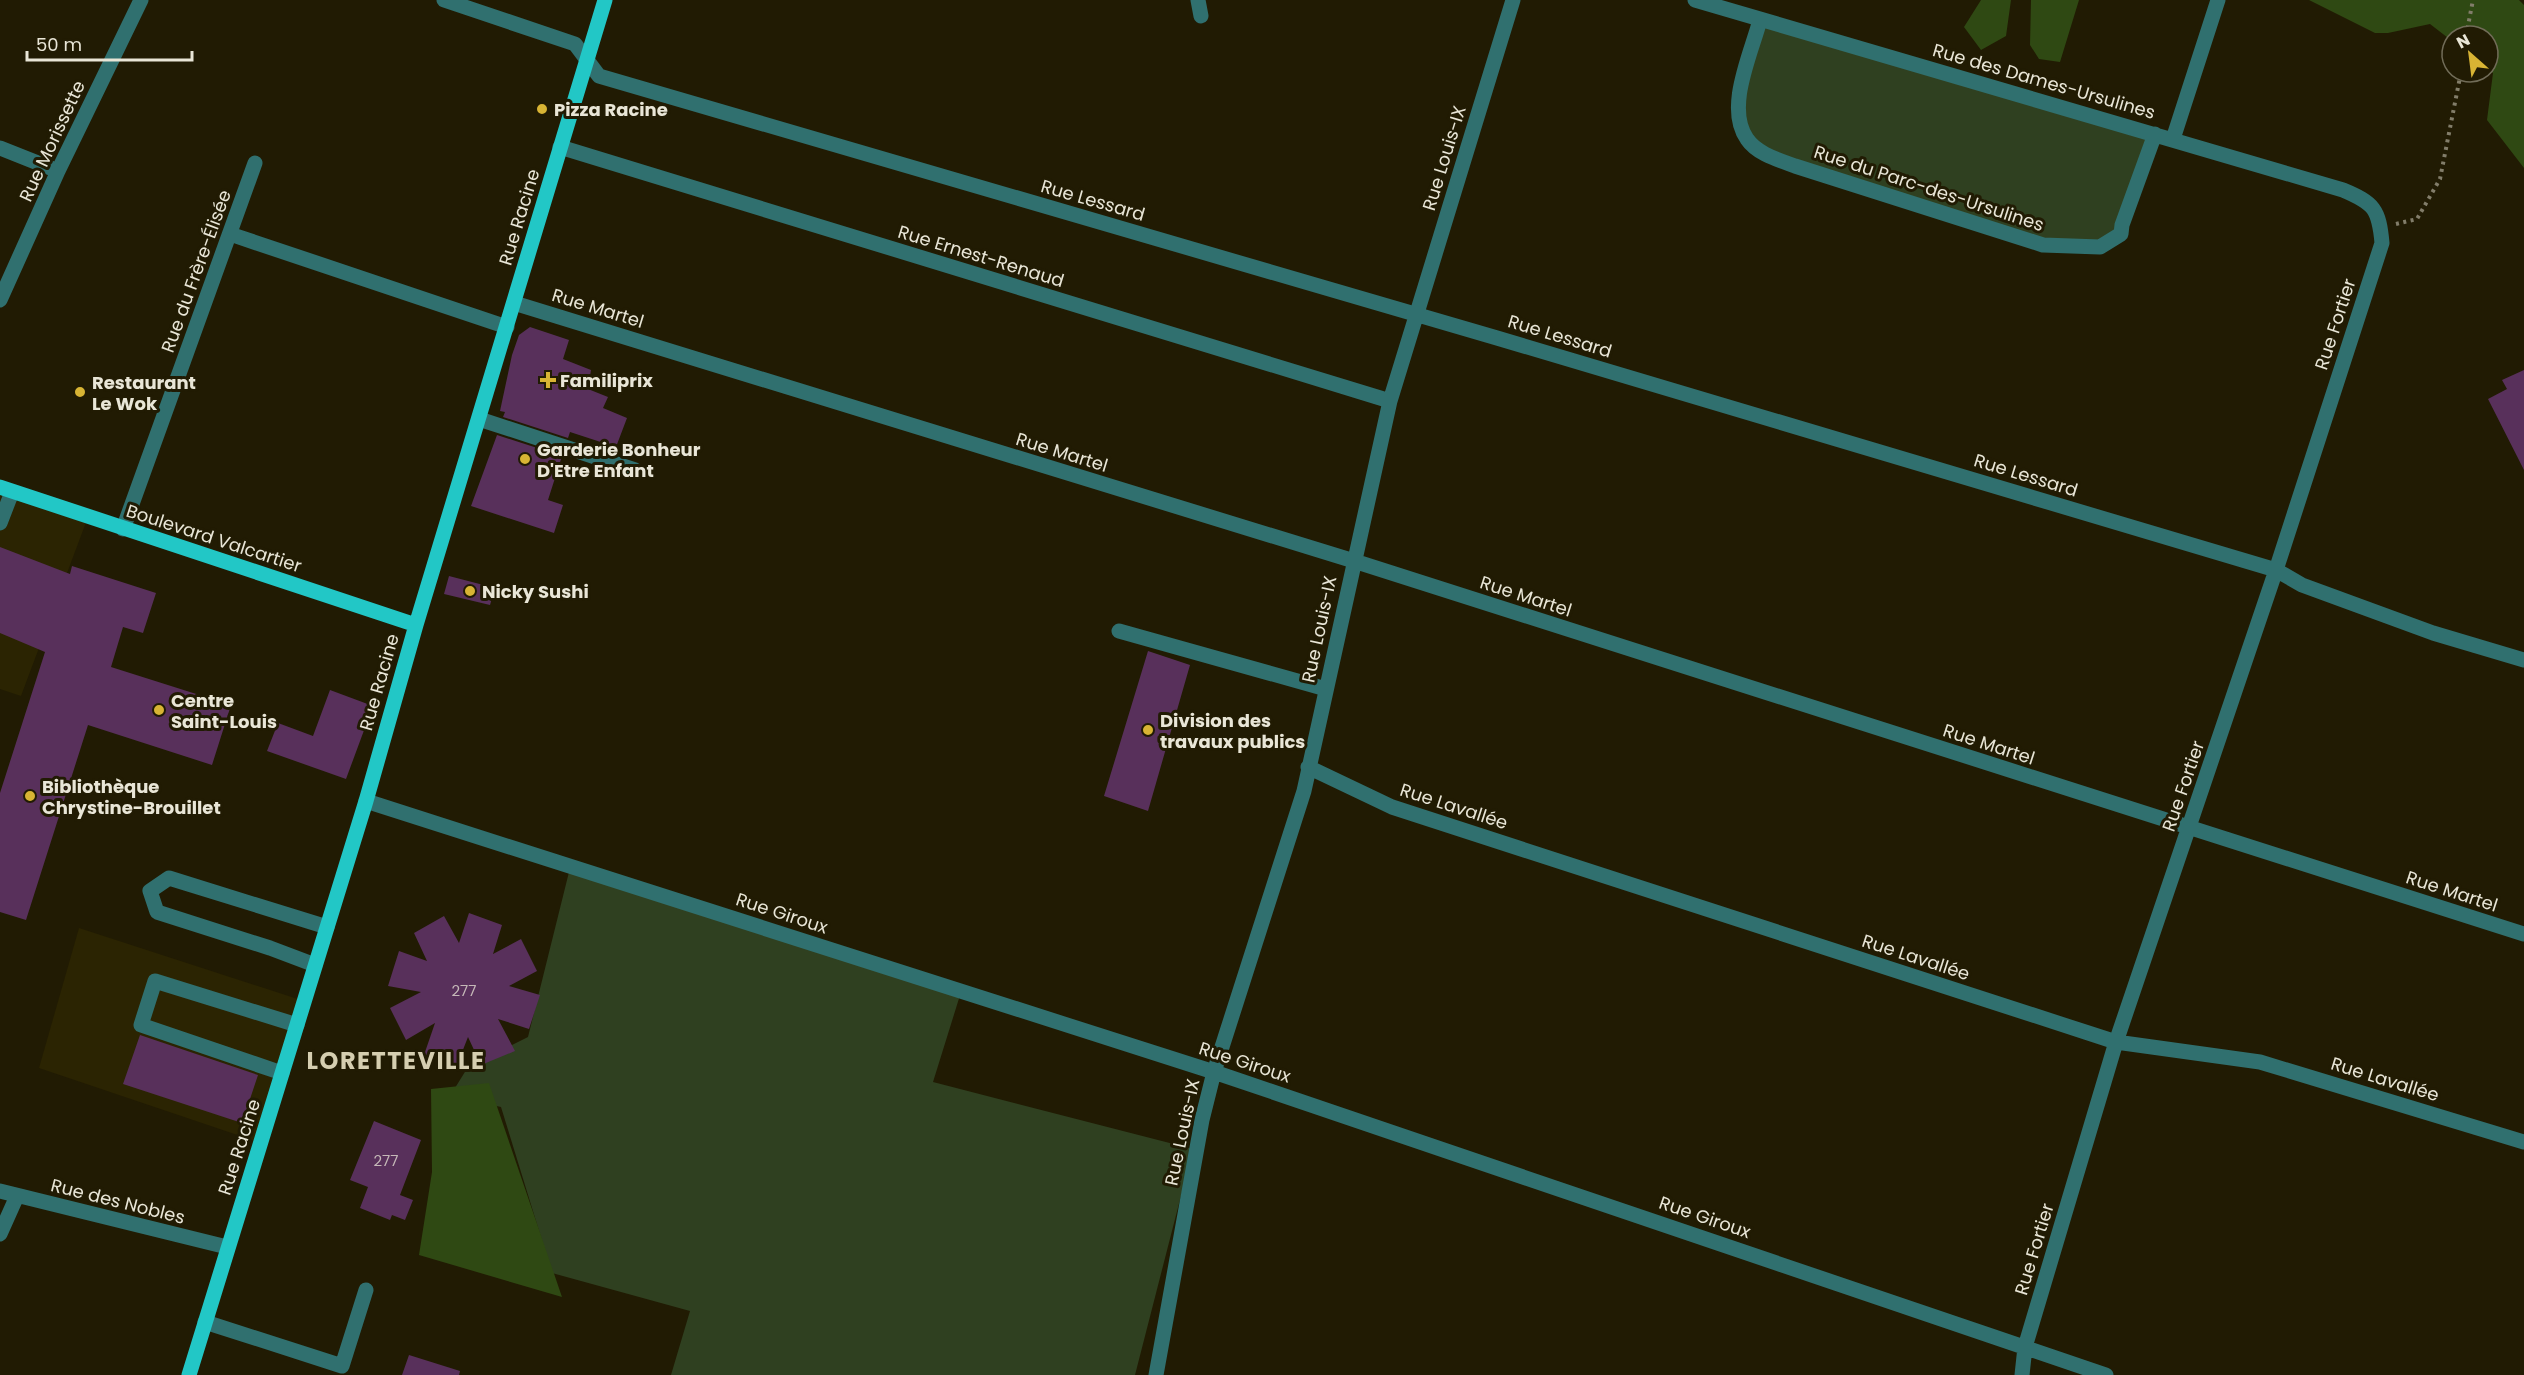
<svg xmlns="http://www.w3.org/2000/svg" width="2524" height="1375" font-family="Poppins,sans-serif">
	<rect width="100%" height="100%" fill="#211b03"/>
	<!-- built -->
	<path fill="#2b2402" d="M 0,487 L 88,517 L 21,696 L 0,689 Z
		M 79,928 L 304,1001 L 261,1143 L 39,1068 Z"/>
	<!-- green -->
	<path fill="#2f4020" d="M 1760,20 L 2155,134 L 2121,234 L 2076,248 L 1770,157 L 1739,124 Z
		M 569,872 L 961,992 L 933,1082 L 1193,1149 L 1135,1375 L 671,1375 L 690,1311 L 552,1273 L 501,1107 L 450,1096 L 468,1067 L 528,1037 Z"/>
	<!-- forest -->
	<path fill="#2f4913" d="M 1981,0 L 2011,0 L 2006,36 L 1981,50 L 1964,27 Z
		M 2031,0 L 2079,0 L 2060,62 L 2039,59 L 2030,45 Z
		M 2309,0 L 2519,0 L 2524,5 L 2524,168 L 2487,120 L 2493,73 L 2488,69 L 2488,36 L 2452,36 L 2452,41 L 2430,24 L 2388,33 L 2375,33 Z
		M 489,1083 L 562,1297 L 419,1255 L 432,1172 L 431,1089 Z"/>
	<!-- building -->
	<path fill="#58305b" d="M 530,327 L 569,340 L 563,359 L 591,370 L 588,389 L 608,397 L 603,408 L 627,418 L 616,447 L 570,432 L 568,438 L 503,417 L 505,412 L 500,411 L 512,355 L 519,335 Z
		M 2524,370 L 2524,470 L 2488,399 L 2507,389 L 2502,380 Z
		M 497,435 L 562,456 L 548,500 L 563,505 L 554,533 L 471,506 Z
		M 0,547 L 70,574 L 72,566 L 156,593 L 143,633 L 123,627 L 111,667 L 231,705 L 212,765 L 88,725 L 26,920 L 0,912 L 0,793 L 45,652 L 0,633 Z
		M 449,576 L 495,588 L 490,605 L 444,594 Z
		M 1148,651 L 1190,665 L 1148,811 L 1104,796 Z
		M 330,690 L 373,706 L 346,779 L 267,751 L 278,723 L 313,736 Z
		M 469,913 L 502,925 L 493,954 L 521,939 L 537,971 L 509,986 L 540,995 L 529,1029 L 498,1019 L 515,1051 L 481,1065 L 468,1037 L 457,1065 L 424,1055 L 435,1023 L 406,1040 L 390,1008 L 421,992 L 388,986 L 399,951 L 427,961 L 414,933 L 444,916 L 459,943 Z
		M 140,1035 L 258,1075 L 242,1123 L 123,1084 Z
		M 374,1121 L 421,1140 L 400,1195 L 413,1200 L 405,1220 L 392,1215 L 390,1220 L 360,1208 L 368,1187 L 350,1180 Z
		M 409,1355 L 460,1371 L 459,1375 L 402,1375 Z"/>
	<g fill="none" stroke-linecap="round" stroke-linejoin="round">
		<!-- path -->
		<path stroke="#827d6a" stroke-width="4" stroke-dasharray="3 4.5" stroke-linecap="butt" d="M 2466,36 L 2473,0
			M 2396,224 L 2417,219 L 2440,179 L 2461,72"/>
		<!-- minor -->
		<path stroke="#30706f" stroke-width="15" d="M 444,0 L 575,44 L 599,76 L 1497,338 L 2276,570 L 2302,585 L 2433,633 L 2524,660
			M 1198,0 L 1201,16
			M 1695,0 L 2343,190 C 2374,203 2379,209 2382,243 L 2276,570 L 2116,1042 L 2025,1347 L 2022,1375
			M 1760,20 C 1751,54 1725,108 1747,139 C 1757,154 1779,160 1795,166 L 2043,245 L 2100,247 L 2121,234 L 2122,225 L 2155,134
			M 2173,139 L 2218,0
			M 560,147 L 1390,401
			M 0,148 L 58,171
			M 230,234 L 507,327
			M 0,300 L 58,171 L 141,0
			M 514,303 L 1354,561 L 2524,934
			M 479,419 L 635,470
			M 0,523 L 12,492
			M 123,529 L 255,163
			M 1119,631 L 1326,689
			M 1308,767 L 1392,807 L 2116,1042 L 2260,1062 L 2524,1142
			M 366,801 L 1214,1072 L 2106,1375
			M 315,965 L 270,948 L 157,912 L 150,891 L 169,878 L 327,927
			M 282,1073 L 141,1025 L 155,981 L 297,1025
			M 0,1191 L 227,1247
			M 0,1234 L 17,1196
			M 205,1322 L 342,1366 L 366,1290
			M 1156,1375 L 1202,1120 L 1214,1072 L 1304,791 L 1390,401 L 1513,0"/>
		<!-- major -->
		<path stroke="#22c7c6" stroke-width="15" d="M 0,487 L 416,625
			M 189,1375 L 366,801 L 416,625 L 605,0"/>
	</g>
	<!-- markers -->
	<g fill="#d8b434" stroke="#211b03" stroke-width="2">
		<circle cx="542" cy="109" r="6"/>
		<path d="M545 371h6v6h6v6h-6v6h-6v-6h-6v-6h6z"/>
		<circle cx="80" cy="392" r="6"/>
		<circle cx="525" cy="459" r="6"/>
		<circle cx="470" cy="591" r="6"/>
		<circle cx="159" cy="710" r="6"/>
		<circle cx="1148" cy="730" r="6"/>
		<circle cx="30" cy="796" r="6"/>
	</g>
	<g text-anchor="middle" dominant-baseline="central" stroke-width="6" stroke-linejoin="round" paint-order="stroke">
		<!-- number labels -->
		<g font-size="15" fill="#c5b8b8">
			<text x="464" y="990">277</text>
			<text x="386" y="1160">277</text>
		</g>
		<!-- street labels -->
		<g font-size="18" fill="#e9e6d7" stroke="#211b03">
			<text transform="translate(2044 81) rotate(16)">Rue des Dames-Ursulines</text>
			<text transform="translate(52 141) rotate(-65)">Rue Morissette</text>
			<text transform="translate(1444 158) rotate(-73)">Rue Louis-IX</text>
			<text transform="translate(1929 188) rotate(18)">Rue du Parc-des-Ursulines</text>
			<text transform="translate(1093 200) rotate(16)">Rue Lessard</text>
			<text transform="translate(519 217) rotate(-73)">Rue Racine</text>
			<text transform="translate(981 256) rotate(17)">Rue Ernest-Renaud</text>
			<text transform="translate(196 271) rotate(-70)">Rue du Frère-Élisée</text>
			<text transform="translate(598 308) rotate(17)">Rue Martel</text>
			<text transform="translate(2335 324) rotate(-72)">Rue Fortier</text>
			<text transform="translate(1560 336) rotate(17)">Rue Lessard</text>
			<text transform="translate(1062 452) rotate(17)">Rue Martel</text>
			<text transform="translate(2026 475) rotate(17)">Rue Lessard</text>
			<text transform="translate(214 538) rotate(18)">Boulevard Valcartier</text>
			<text transform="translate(1526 596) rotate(18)">Rue Martel</text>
			<text transform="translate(1319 629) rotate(-78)">Rue Louis-IX</text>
			<text transform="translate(379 682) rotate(-74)">Rue Racine</text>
			<text transform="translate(1989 744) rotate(18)">Rue Martel</text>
			<text transform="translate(2183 786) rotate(-71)">Rue Fortier</text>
			<text transform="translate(1454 806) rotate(18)">Rue Lavallée</text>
			<text transform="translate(2452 891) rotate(18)">Rue Martel</text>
			<text transform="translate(782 913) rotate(18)">Rue Giroux</text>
			<text transform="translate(1916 957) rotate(18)">Rue Lavallée</text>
			<text transform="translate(1245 1062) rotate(18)">Rue Giroux</text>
			<text transform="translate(2385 1079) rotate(17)">Rue Lavallée</text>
			<text transform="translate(1182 1132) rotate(-78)">Rue Louis-IX</text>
			<text transform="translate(239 1147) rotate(-72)">Rue Racine</text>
			<text transform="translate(118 1201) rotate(14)">Rue des Nobles</text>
			<text transform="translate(1705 1217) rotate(19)">Rue Giroux</text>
			<text transform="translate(2034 1249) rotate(-73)">Rue Fortier</text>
		</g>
		<!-- poi labels -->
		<g font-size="18" font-weight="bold" fill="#e9e6d7" stroke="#211b03" text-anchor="start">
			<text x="554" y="109">Pizza Racine</text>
			<text x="560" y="380">Familiprix</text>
			<text x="92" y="382">Restaurant<tspan x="92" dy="21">Le Wok</tspan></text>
			<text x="537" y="449">Garderie Bonheur<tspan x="537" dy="21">D'Etre Enfant</tspan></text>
			<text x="482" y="591">Nicky Sushi</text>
			<text x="171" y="700">Centre<tspan x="171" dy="21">Saint-Louis</tspan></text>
			<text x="1160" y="720">Division des<tspan x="1160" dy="21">travaux publics</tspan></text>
			<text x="42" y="786">Bibliothèque<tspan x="42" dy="21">Chrystine-Brouillet</tspan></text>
		</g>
		<!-- district labels -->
		<g font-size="24" font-weight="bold" letter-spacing="1.5" fill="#d5ceb0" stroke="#211b03">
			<text x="396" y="1060">LORETTEVILLE</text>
		</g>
	</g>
	<!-- north arrow -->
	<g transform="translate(2470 54) rotate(332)"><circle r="28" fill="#211b03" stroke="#716c58" stroke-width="1.5"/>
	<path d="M0-4.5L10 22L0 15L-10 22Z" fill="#d8b434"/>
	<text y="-9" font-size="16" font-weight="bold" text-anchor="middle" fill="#e9e6d7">N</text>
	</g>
	<!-- scale -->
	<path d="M27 51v9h165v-9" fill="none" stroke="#e9e6d7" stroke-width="3"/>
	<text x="36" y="51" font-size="18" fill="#e9e6d7" stroke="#211b03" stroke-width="4.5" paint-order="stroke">50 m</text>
</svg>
